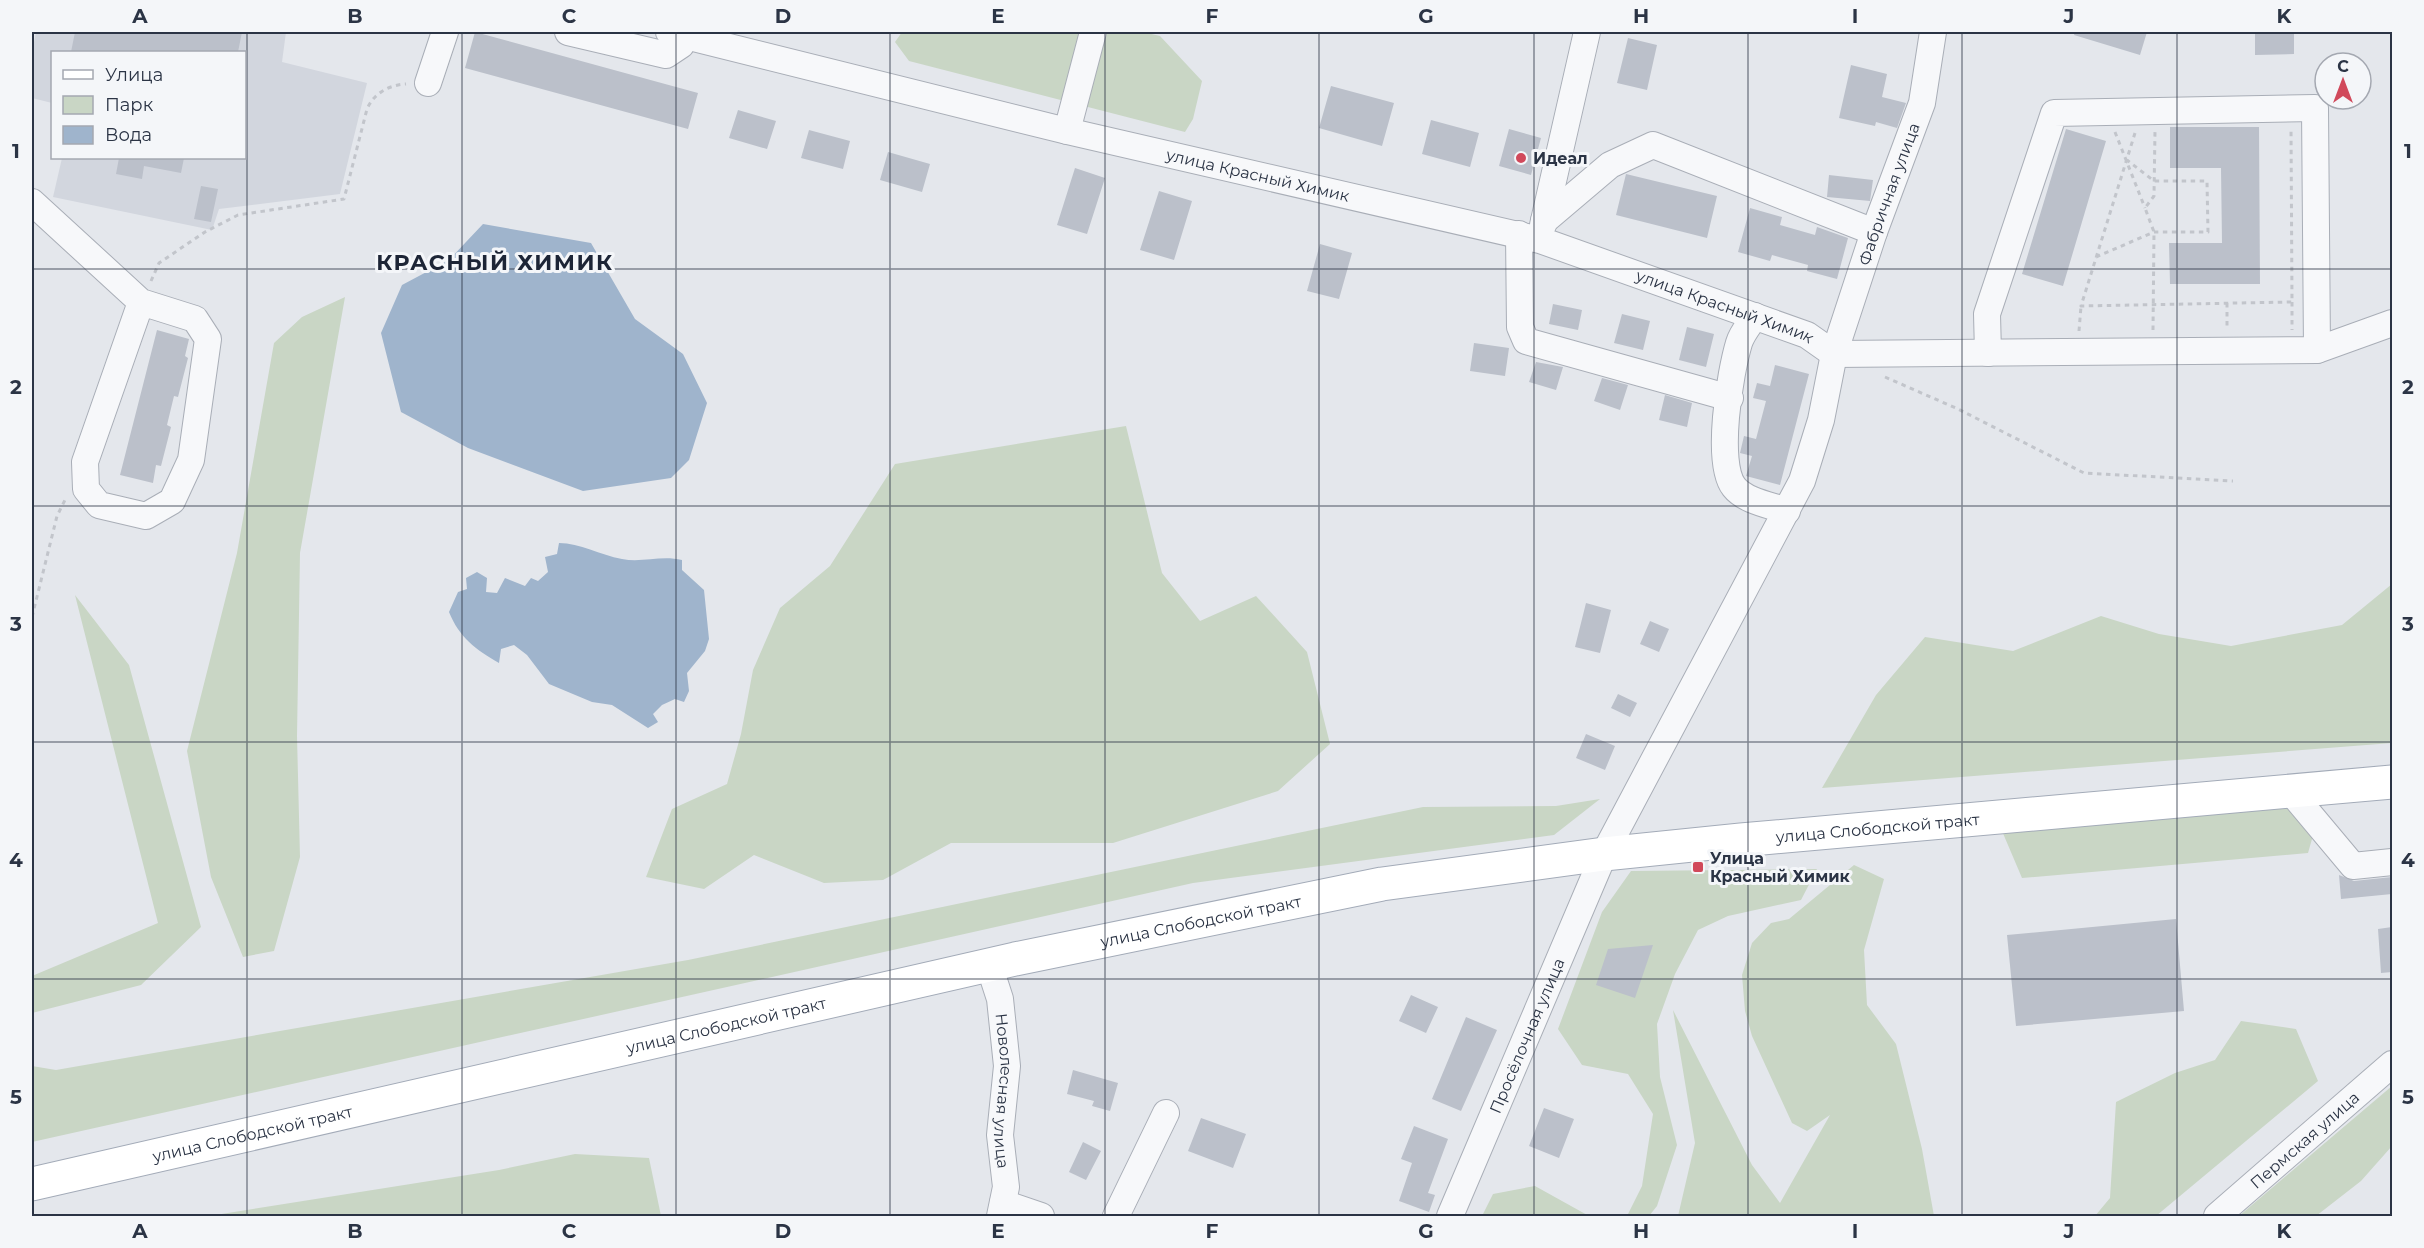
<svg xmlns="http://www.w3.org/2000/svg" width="2424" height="1248" font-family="Montserrat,sans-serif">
	<rect width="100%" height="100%" fill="#e4e7ec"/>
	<!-- built -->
	<path fill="#d2d6de" d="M 36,32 L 286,32 L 282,62 L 367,83 L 340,194 L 219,209 L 212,230 L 53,197 L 62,158 L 244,158 L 244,52 L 52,52 L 52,103 L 32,98 L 32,52 Z"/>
	<!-- green -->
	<path fill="#c9d6c5" d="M 902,32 L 1143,32 L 1160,36 L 1202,81 L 1193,119 L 1185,132 L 909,61 L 895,42 Z
		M 345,297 L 300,553 L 297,736 L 300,857 L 274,951 L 243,957 L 211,877 L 187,751 L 237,553 L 274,343 L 302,317 Z
		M 1126,426 L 1162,573 L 1200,621 L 1256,596 L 1307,652 L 1330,744 L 1278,791 L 1113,843 L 951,843 L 883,880 L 824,883 L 754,855 L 704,889 L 646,877 L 672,809 L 727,784 L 741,734 L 753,670 L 780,608 L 830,566 L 895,464 Z
		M 2392,584 L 2392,743 L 1822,788 L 1876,695 L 1925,637 L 2013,651 L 2101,616 L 2159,634 L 2231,646 L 2342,625 Z
		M 75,595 L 129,665 L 201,927 L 141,985 L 32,1013 L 32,976 L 158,923 Z
		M 1600,799 L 1554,835 L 1193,883 L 32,1142 L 32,1066 L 56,1070 L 688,960 L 1423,807 L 1556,806 Z
		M 2322,804 L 2308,853 L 2022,878 L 2002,831 Z
		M 1854,865 L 1884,879 L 1864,950 L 1867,1005 L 1896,1044 L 1922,1149 L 1934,1216 L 1678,1216 L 1695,1143 L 1673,1010 L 1752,1165 L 1780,1203 L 1830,1115 L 1807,1131 L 1792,1123 L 1752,1036 L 1745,1011 L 1742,975 L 1752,943 L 1771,923 L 1789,919 Z
		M 1817,869 L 1801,900 L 1728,916 L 1698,930 L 1675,974 L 1657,1024 L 1660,1077 L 1677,1145 L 1657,1206 L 1649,1216 L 1627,1216 L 1642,1186 L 1653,1114 L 1628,1074 L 1582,1065 L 1558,1029 L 1602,912 L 1631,871 Z
		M 2241,1021 L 2296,1029 L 2318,1081 L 2156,1216 L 2095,1216 L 2110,1198 L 2116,1102 L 2175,1073 L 2215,1060 Z
		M 2392,1086 L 2392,1146 L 2361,1181 L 2316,1216 L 2239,1216 Z
		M 575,1154 L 649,1158 L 661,1216 L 209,1216 L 499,1170 Z
		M 1535,1186 L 1589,1216 L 1482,1216 L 1493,1194 Z"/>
	<!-- water -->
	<path fill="#9fb4cc" d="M 483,224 L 591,243 L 635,319 L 683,354 L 707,403 L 689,460 L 671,478 L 583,491 L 468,448 L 401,412 L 381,333 L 402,285 L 449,260 Z
		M 559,543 C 580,543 600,555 622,559 C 642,563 661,555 682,560 L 682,570 L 704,590 L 709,639 L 705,651 L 687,673 L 689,691 L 684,702 L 675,699 L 662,705 L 653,714 L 658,722 L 648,728 L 612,705 L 592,702 L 549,684 L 527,655 L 514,645 L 501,649 L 499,663 C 476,650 459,637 449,612 L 458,592 L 467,589 L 466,578 L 477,572 L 487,578 L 486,592 L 497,593 L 505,578 L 525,586 L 531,578 L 538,581 L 548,572 L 545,557 L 557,554 Z"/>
	<!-- building -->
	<path fill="#bbc0ca" d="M 75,32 L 242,32 L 238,52 L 71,52 Z
		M 475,32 L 698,93 L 688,129 L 465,68 Z
		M 2075,32 L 2147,32 L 2140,55 L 2074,35 Z
		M 2255,32 L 2294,32 L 2294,54 L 2255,55 Z
		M 1628,38 L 1657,45 L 1647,90 L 1617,83 Z
		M 1851,65 L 1887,74 L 1882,97 L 1906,103 L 1897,128 L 1876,122 L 1875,126 L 1839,118 Z
		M 1331,86 L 1394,103 L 1382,146 L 1319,128 Z
		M 738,110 L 776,121 L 767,149 L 729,138 Z
		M 1431,120 L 1479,133 L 1470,167 L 1422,154 Z
		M 2170,127 L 2259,127 L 2260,284 L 2170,284 L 2169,243 L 2222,243 L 2221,168 L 2170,168 Z
		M 1509,129 L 1541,138 L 1531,175 L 1499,166 Z
		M 2066,129 L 2106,141 L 2063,286 L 2022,274 Z
		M 809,130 L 850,141 L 843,169 L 801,158 Z
		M 888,152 L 930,164 L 922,192 L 880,180 Z
		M 119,158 L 184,158 L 181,173 L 144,166 L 142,179 L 116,174 Z
		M 1075,168 L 1105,178 L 1087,234 L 1057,225 Z
		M 1626,174 L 1717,196 L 1707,238 L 1616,215 Z
		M 1829,175 L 1873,180 L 1870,201 L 1827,197 Z
		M 201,186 L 218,189 L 211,222 L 194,219 Z
		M 1159,191 L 1192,201 L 1174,260 L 1140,250 Z
		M 1750,208 L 1782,217 L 1780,225 L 1815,235 L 1817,227 L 1848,238 L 1837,279 L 1807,271 L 1808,265 L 1772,255 L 1770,261 L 1738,252 Z
		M 1320,244 L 1352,253 L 1339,299 L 1307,291 Z
		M 1553,304 L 1582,310 L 1578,330 L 1549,324 Z
		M 1622,314 L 1650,321 L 1643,350 L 1614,343 Z
		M 1687,327 L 1714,334 L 1706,367 L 1679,360 Z
		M 157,330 L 189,339 L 185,356 L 188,358 L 178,397 L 174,396 L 167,425 L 171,427 L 161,466 L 156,465 L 153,483 L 120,475 Z
		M 1474,343 L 1509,348 L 1505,376 L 1470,371 Z
		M 1536,362 L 1563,367 L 1556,390 L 1529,382 Z
		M 1775,365 L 1809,374 L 1780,485 L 1746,476 L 1752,456 L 1740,453 L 1744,436 L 1756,439 L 1766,401 L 1753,398 L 1757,383 L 1770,386 Z
		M 1602,378 L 1628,385 L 1620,410 L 1594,401 Z
		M 1665,395 L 1692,403 L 1687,427 L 1659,420 Z
		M 1586,603 L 1611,610 L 1600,653 L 1575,647 Z
		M 1650,621 L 1669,629 L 1659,652 L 1640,644 Z
		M 1618,694 L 1637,703 L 1630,717 L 1611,708 Z
		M 1586,734 L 1615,746 L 1605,770 L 1576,758 Z
		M 2339,875 L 2354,881 L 2392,877 L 2392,894 L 2341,899 Z
		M 2176,919 L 2184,1011 L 2016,1026 L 2007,935 Z
		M 2392,927 L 2392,972 L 2381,973 L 2378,929 Z
		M 1653,945 L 1635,998 L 1596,985 L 1608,949 Z
		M 1411,995 L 1438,1007 L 1426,1033 L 1399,1021 Z
		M 1466,1017 L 1497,1030 L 1461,1111 L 1432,1099 Z
		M 1073,1070 L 1118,1083 L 1110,1111 L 1092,1106 L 1094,1101 L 1067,1094 Z
		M 1544,1108 L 1574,1119 L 1559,1158 L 1529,1146 Z
		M 1201,1118 L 1246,1134 L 1233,1168 L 1188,1151 Z
		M 1414,1126 L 1448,1139 L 1428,1193 L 1435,1195 L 1429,1212 L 1399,1201 L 1412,1163 L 1401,1159 Z
		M 1083,1142 L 1101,1151 L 1086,1180 L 1069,1172 Z"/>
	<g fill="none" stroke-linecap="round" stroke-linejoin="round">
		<!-- minor casing -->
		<g stroke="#a9aeb7" stroke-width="28">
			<g id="minor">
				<path d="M 568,32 L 666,55 L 681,45 L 683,35"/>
				<path id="s1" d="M 669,32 L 1067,131 L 1540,240 L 1807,335 L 1834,354"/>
				<path d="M 428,83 L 445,32"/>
				<path d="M 1067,131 L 1093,32"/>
				<path d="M 32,202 L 141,302 L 195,319 L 208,339 L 191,460 L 172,501 L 146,516 L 99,505 L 86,489 L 85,462 L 141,302"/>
				<path d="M 1544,221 L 1610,165 L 1653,145 L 1874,232"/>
				<path d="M 1543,225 L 1587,32"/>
				<path d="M 1519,234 L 1520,327 L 1526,341 L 1730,398"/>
				<path d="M 1755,316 C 1750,324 1742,333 1739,343 C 1730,373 1715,463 1734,487 C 1745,501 1770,505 1787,511"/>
				<path d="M 1988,353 L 1987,314 L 2054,113 L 2315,108 L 2317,350"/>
				<path d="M 1834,354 L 2317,350 L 2392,323"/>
				<path d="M 2291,792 L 2353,866 L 2392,862"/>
				<path id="s2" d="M 989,965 L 1000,999 L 1007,1066 L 1000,1135 L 1006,1187 L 1000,1216"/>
				<path d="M 1003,1203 L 1041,1216"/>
				<path d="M 1116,1216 L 1166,1113"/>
				<path id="s3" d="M 1450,1216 L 1604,854 L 1802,481 L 1821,420 L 1834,354 L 1874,232 L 1922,103 L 1933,32"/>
				<path id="s4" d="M 2217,1216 L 2392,1064"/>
			</g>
		</g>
		<!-- major casing -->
		<g stroke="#a3abb8" stroke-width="35">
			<g id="major">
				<path id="s5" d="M 32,1184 L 1015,959 L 1382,884 L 1604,854 L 1741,840 L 2392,782"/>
			</g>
		</g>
		<!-- path -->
		<path stroke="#c2c5cb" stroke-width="3" stroke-dasharray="4.5 4.5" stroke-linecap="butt" d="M 2115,132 L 2145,208
			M 2135,133 L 2081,306 L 2292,302 L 2291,128
			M 2096,257 L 2154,232 L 2208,232 L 2207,181 L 2154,181 L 2127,160
			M 151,281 L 159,263 L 205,232 L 238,215 L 344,199 L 367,109 C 374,93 389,85 406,84
			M 2292,302 L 2292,330
			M 2227,303 L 2227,329
			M 2153,330 L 2154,232 L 2145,208 L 2154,196 L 2155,131
			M 2079,331 L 2081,306
			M 1885,377 L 1958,409 L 2084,473 L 2233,481
			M 32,617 L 57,516 L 66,498"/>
		<!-- minor -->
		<use href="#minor" stroke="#f7f8fa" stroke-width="26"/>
		<!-- major -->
		<use href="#major" stroke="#fff" stroke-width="33"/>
	</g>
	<!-- grid -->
	<path fill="none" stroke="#2b3445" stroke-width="1.5" stroke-opacity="0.55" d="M 247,32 L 247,1216M 462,32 L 462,1216M 676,32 L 676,1216M 890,32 L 890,1216M 1105,32 L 1105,1216M 1319,32 L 1319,1216M 1534,32 L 1534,1216M 1748,32 L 1748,1216M 1962,32 L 1962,1216M 2177,32 L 2177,1216M 32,269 L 2392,269M 32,506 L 2392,506M 32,742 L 2392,742M 32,979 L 2392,979"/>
	<!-- markers -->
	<g fill="#d1495b" stroke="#f4f6f9" stroke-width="2">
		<circle cx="1521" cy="158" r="6"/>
		<rect x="1692" y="861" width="12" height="12" rx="3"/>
	</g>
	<g text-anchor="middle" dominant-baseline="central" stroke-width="6" stroke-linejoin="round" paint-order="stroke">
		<!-- poi labels -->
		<g font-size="16" font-weight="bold" fill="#2b3445" stroke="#f4f6f9" text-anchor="start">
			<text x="1533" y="158">Идеал</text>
			<text x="1710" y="858">Улица<tspan x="1710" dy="18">Красный Химик</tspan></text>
		</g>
		<!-- street labels -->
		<g font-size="16" fill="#2b3445" stroke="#f4f6f9">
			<text stroke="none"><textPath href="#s1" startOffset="606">улица Красный Химик</textPath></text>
			<text stroke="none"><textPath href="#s3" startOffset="1116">Фабричная улица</textPath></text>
			<text stroke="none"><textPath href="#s1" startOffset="1092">улица Красный Химик</textPath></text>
			<text stroke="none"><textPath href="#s5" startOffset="1882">улица Слободской тракт</textPath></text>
			<text stroke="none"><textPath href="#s5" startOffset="1198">улица Слободской тракт</textPath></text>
			<text stroke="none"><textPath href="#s5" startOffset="712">улица Слободской тракт</textPath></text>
			<text stroke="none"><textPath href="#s3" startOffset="196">Просёлочная улица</textPath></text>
			<text stroke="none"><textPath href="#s2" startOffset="128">Новолесная улица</textPath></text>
			<text stroke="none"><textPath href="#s5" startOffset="226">улица Слободской тракт</textPath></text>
			<text stroke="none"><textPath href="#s4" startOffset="116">Пермская улица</textPath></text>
		</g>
		<!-- district labels -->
		<g font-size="22" font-weight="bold" letter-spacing="1.5" fill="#1d2536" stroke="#f4f6f9">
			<text x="495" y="262">КРАСНЫЙ ХИМИК</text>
		</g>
	</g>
	<!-- border -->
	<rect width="2424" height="1248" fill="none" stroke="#f4f6f9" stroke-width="66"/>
	<!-- legend -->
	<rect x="51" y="51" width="195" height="108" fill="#f4f6f9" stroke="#a4a8b1" stroke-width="1.5"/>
	<rect x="63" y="70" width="30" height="9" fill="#ffffff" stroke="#a4a8b1" stroke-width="1.5"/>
	<text x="105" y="81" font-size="18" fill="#2b3445">Улица</text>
	<rect x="63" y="96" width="30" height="18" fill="#c9d6c5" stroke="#a4a8b1" stroke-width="1.5"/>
	<text x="105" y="111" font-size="18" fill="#2b3445">Парк</text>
	<rect x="63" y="126" width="30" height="18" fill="#9fb4cc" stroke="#a4a8b1" stroke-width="1.5"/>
	<text x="105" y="141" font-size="18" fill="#2b3445">Вода</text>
	<!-- north arrow -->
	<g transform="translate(2343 81)"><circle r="28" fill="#f4f6f9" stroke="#a4a8b1" stroke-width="1.5"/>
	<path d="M0-4.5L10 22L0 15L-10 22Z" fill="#d1495b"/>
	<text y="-9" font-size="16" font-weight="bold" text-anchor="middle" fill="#2b3445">С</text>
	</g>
	<rect x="33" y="33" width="2358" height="1182" fill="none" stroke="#2b3445" stroke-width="2"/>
	<g font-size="20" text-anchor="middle" font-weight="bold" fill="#2b3445">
		<text x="140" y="23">A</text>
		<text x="355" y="23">B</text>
		<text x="569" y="23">C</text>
		<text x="783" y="23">D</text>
		<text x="998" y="23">E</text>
		<text x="1212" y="23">F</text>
		<text x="1426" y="23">G</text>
		<text x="1641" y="23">H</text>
		<text x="1855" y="23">I</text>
		<text x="2069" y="23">J</text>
		<text x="2284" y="23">K</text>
		<text x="16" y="158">1</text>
		<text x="2408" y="158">1</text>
		<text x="16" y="394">2</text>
		<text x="2408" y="394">2</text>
		<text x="16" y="631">3</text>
		<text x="2408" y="631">3</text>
		<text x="16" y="867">4</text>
		<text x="2408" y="867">4</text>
		<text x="16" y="1104">5</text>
		<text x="2408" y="1104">5</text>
		<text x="140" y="1238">A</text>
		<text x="355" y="1238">B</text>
		<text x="569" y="1238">C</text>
		<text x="783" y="1238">D</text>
		<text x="998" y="1238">E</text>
		<text x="1212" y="1238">F</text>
		<text x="1426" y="1238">G</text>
		<text x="1641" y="1238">H</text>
		<text x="1855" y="1238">I</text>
		<text x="2069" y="1238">J</text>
		<text x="2284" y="1238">K</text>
	</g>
</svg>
